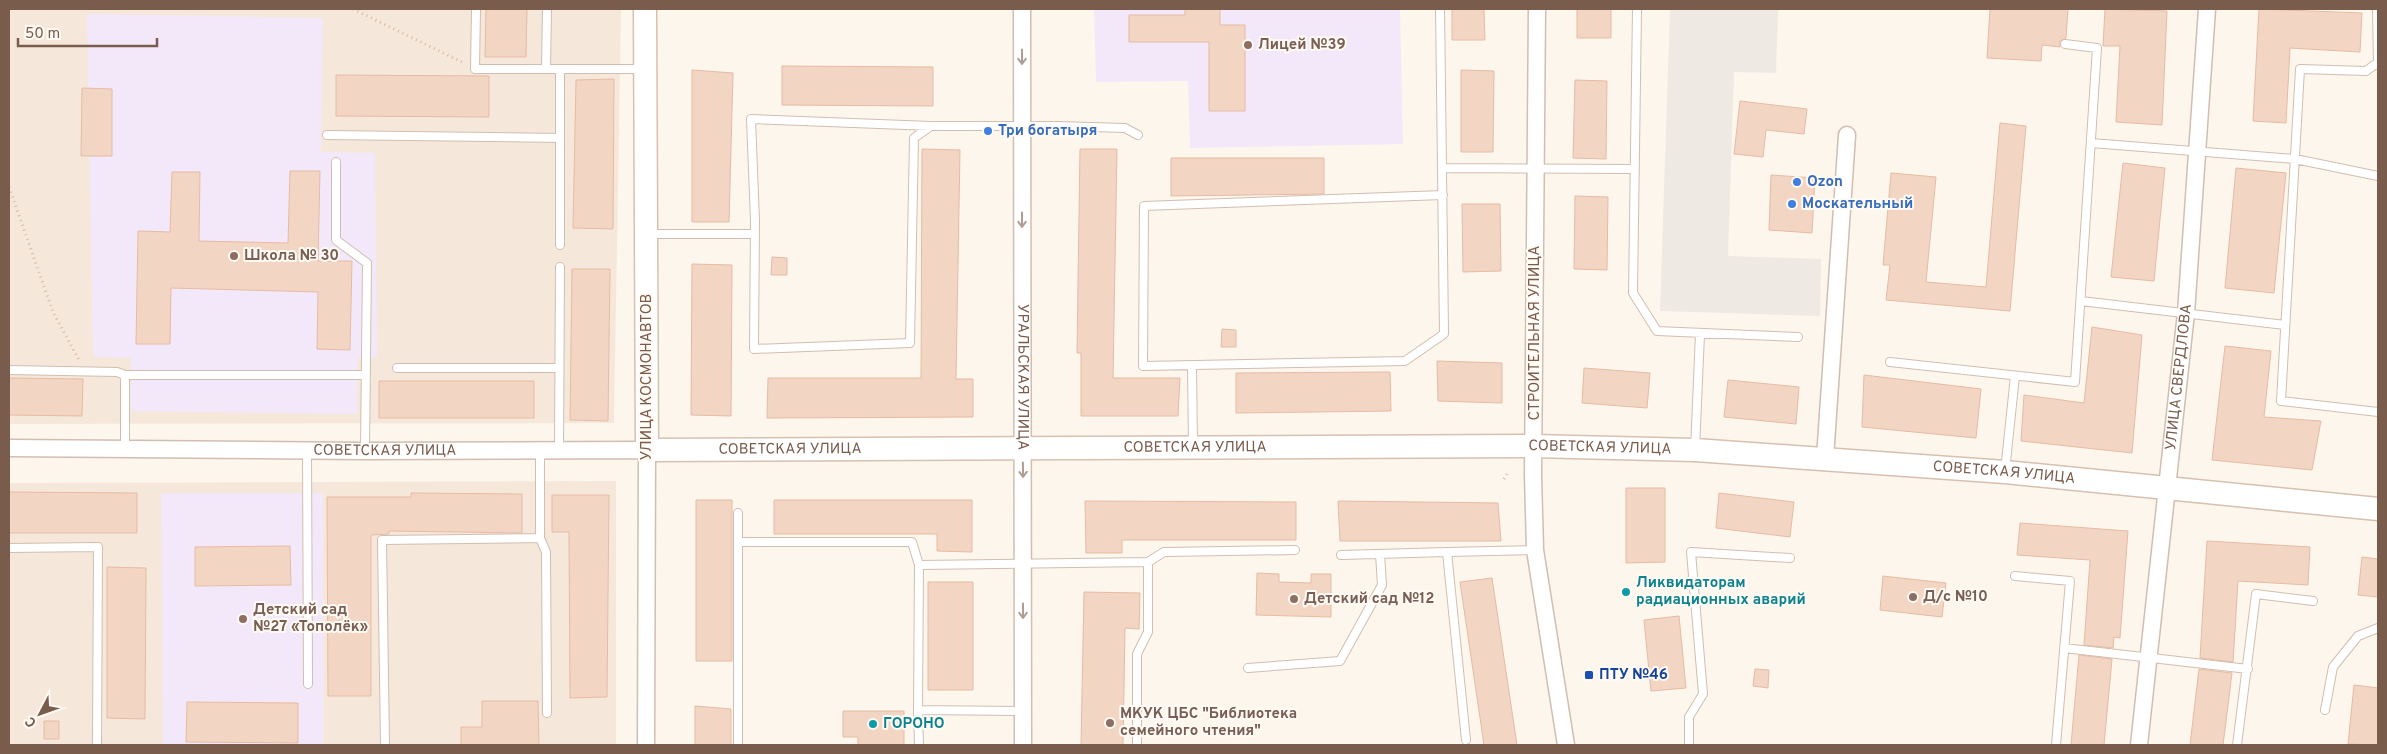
<svg xmlns="http://www.w3.org/2000/svg" width="2387" height="754" font-family="Overpass,sans-serif">
	<rect width="100%" height="100%" fill="#fdf6ec"/>
	<!-- residential -->
	<path fill="#f5e8da" d="M 9,9 L 621,9 L 614,423 L 9,424 Z
		M 616,481 L 616,745 L 9,745 L 9,483 Z"/>
	<!-- industrial -->
	<path fill="#efe9e4" d="M 1670,9 L 1778,9 L 1776,73 L 1734,72 L 1728,256 L 1821,259 L 1820,316 L 1660,311 Z"/>
	<!-- education -->
	<path fill="#f3e8fa" d="M 1094,9 L 1400,9 L 1403,144 L 1190,148 L 1188,81 L 1096,82 Z
		M 87,14 L 323,18 L 321,152 L 375,153 L 377,358 L 358,358 L 357,414 L 131,411 L 131,358 L 93,357 Z
		M 161,493 L 323,493 L 324,745 L 163,745 Z"/>
	<!-- building -->
	<path fill="#f3d5c3" stroke="#e6bba3" d="M 486,9 L 527,9 L 526,57 L 485,57 Z
		M 1185,9 L 1220,9 L 1220,25 L 1245,25 L 1245,111 L 1209,111 L 1209,42 L 1129,42 L 1129,15 L 1185,15 Z
		M 1452,9 L 1484,9 L 1485,40 L 1452,40 Z
		M 1577,9 L 1611,9 L 1611,38 L 1577,38 Z
		M 1990,9 L 2068,9 L 2066,38 L 2060,41 L 2060,47 L 2042,45 L 2041,61 L 1987,58 Z
		M 2105,9 L 2167,11 L 2162,125 L 2116,122 L 2120,46 L 2103,46 Z
		M 2259,9 L 2362,13 L 2360,52 L 2290,48 L 2286,123 L 2253,121 Z
		M 782,66 L 933,67 L 933,106 L 782,105 Z
		M 692,70 L 733,73 L 729,222 L 692,222 Z
		M 1461,70 L 1494,71 L 1493,152 L 1461,152 Z
		M 336,75 L 489,76 L 489,117 L 336,116 Z
		M 614,79 L 613,229 L 573,228 L 576,80 Z
		M 1575,80 L 1607,81 L 1606,159 L 1573,158 Z
		M 82,88 L 112,89 L 112,156 L 81,156 Z
		M 1740,101 L 1807,109 L 1804,134 L 1766,130 L 1763,157 L 1734,154 Z
		M 2000,123 L 2026,126 L 2010,311 L 1886,300 L 1890,265 L 1883,265 L 1891,173 L 1936,177 L 1926,282 L 1986,287 Z
		M 922,149 L 960,150 L 956,379 L 973,379 L 973,417 L 767,418 L 768,378 L 921,378 Z
		M 1080,149 L 1117,149 L 1113,378 L 1180,378 L 1178,416 L 1081,416 L 1081,353 L 1077,353 Z
		M 1171,158 L 1324,158 L 1324,194 L 1171,196 Z
		M 2123,163 L 2165,168 L 2154,281 L 2111,277 Z
		M 2236,168 L 2286,173 L 2274,293 L 2225,288 Z
		M 290,171 L 320,171 L 318,261 L 352,261 L 350,350 L 317,349 L 318,292 L 171,288 L 170,344 L 136,344 L 138,231 L 170,232 L 172,172 L 200,172 L 199,241 L 288,243 Z
		M 1771,175 L 1815,178 L 1812,233 L 1769,230 Z
		M 1575,196 L 1608,197 L 1607,270 L 1574,269 Z
		M 1462,204 L 1500,204 L 1501,271 L 1463,272 Z
		M 772,257 L 787,258 L 787,275 L 771,275 Z
		M 692,264 L 732,265 L 731,416 L 691,415 Z
		M 572,269 L 610,269 L 608,421 L 570,420 Z
		M 2092,327 L 2142,335 L 2132,453 L 2021,441 L 2024,395 L 2084,403 Z
		M 1222,329 L 1236,330 L 1236,347 L 1221,347 Z
		M 2225,346 L 2271,351 L 2264,417 L 2321,421 L 2312,470 L 2212,460 Z
		M 1437,361 L 1502,363 L 1502,403 L 1438,401 Z
		M 1584,368 L 1650,373 L 1647,408 L 1582,403 Z
		M 1390,372 L 1391,411 L 1236,413 L 1236,373 Z
		M 1864,375 L 1981,389 L 1976,438 L 1862,427 Z
		M 9,378 L 83,379 L 82,416 L 9,415 Z
		M 1728,380 L 1799,387 L 1796,424 L 1724,417 Z
		M 379,381 L 534,381 L 534,418 L 379,418 Z
		M 1626,488 L 1665,488 L 1665,562 L 1626,563 Z
		M 9,492 L 137,493 L 137,533 L 9,533 Z
		M 411,493 L 522,494 L 522,533 L 389,531 L 389,534 L 371,535 L 371,696 L 328,696 L 327,497 L 411,497 Z
		M 1719,493 L 1794,502 L 1790,537 L 1716,528 Z
		M 552,495 L 609,495 L 607,697 L 570,698 L 569,532 L 552,532 Z
		M 696,500 L 732,500 L 732,661 L 696,661 Z
		M 774,500 L 972,500 L 972,552 L 937,551 L 937,534 L 774,534 Z
		M 1085,501 L 1296,502 L 1296,540 L 1122,540 L 1122,553 L 1086,553 Z
		M 1338,501 L 1498,503 L 1501,541 L 1340,541 Z
		M 2020,523 L 2128,531 L 2120,638 L 2114,637 L 2113,648 L 2084,645 L 2090,560 L 2017,555 Z
		M 2207,541 L 2310,547 L 2308,585 L 2238,581 L 2233,662 L 2200,658 Z
		M 290,546 L 291,585 L 195,586 L 195,547 Z
		M 2362,557 L 2378,559 L 2378,597 L 2358,595 Z
		M 107,567 L 146,568 L 145,719 L 107,718 Z
		M 1257,573 L 1279,574 L 1279,582 L 1311,583 L 1311,574 L 1331,574 L 1331,617 L 1256,615 Z
		M 1883,576 L 1946,583 L 1942,617 L 1880,610 Z
		M 1492,578 L 1517,745 L 1484,745 L 1460,582 Z
		M 928,582 L 973,582 L 973,690 L 928,690 Z
		M 1084,592 L 1140,593 L 1139,629 L 1125,628 L 1123,745 L 1081,745 Z
		M 1679,616 L 1686,688 L 1651,691 L 1644,620 Z
		M 2079,655 L 2112,659 L 2104,745 L 2071,745 Z
		M 1755,669 L 1769,670 L 1768,688 L 1753,686 Z
		M 2199,669 L 2232,673 L 2223,745 L 2190,745 Z
		M 2354,685 L 2378,688 L 2378,745 L 2348,744 Z
		M 482,701 L 538,701 L 539,745 L 461,745 L 461,727 L 482,727 Z
		M 187,702 L 298,703 L 298,743 L 186,742 Z
		M 695,706 L 731,709 L 731,745 L 695,745 Z
		M 843,711 L 904,711 L 904,745 L 858,745 L 858,737 L 843,737 Z
		M 44,721 L 59,721 L 59,739 L 44,739 Z"/>
	<g fill="none" stroke-linecap="round" stroke-linejoin="round">
		<!-- lane casing -->
		<g stroke="#d1beb0" stroke-width="10">
			<path id="lane" d="M 476,9 L 475,69 L 546,69
				M 547,9 L 546,69 L 643,69
				M 1440,9 C 1442,117 1443,225 1444,334 L 1405,361 L 1143,366 L 1144,206 L 1443,195
				M 1637,9 L 1633,293 L 1657,331 L 1798,337
				M 2377,9 L 2378,65
				M 2377,63 L 2366,71 L 2300,69 L 2281,401 L 2378,412
				M 560,69 L 560,245
				M 931,126 L 914,138 L 910,343 L 754,349 L 755,221 L 751,119 L 931,126 L 1058,126 L 1125,128 L 1138,135
				M 327,135 L 560,138
				M 2091,143 L 2295,159 L 2378,176
				M 336,162 L 336,240 L 367,263 L 365,451
				M 1442,168 L 1635,169
				M 649,234 L 754,234
				M 2081,301 L 2285,325
				M 1890,362 L 2075,382 L 2097,48 L 2065,44
				M 1192,366 L 1193,446
				M 397,368 L 559,368
				M 9,370 L 117,372 L 125,375 L 366,375
				M 125,375 L 125,449
				M 1695,449 L 1700,334
				M 559,450 L 560,267
				M 307,451 L 308,684
				M 2005,471 L 2015,376
				M 738,513 L 738,745
				M 540,538 L 540,450
				M 738,542 L 912,542 L 919,565 L 918,710 L 1023,711
				M 9,548 L 98,547 L 97,745
				M 1447,552 L 1535,550
				M 1341,555 L 1447,552 L 1466,740
				M 919,565 L 1148,562
				M 2015,576 L 2070,581 L 2056,745
				M 2064,648 L 2248,669
				M 1248,668 L 1340,661 L 1382,585 L 1380,554
				M 918,710 L 919,745
				M 2325,710 L 2333,667 L 2358,636 L 2378,628
				M 385,745 L 382,540 L 540,538 L 546,552 L 547,713
				M 1137,745 L 1137,654 L 1148,632 L 1148,562 L 1164,552 L 1295,550
				M 1689,745 L 1689,717 L 1703,694 L 1691,552 L 1790,558
				M 2237,745 L 2256,594 L 2313,601"/>
		</g>
		<!-- street casing -->
		<g stroke="#d1beb0" stroke-width="19">
			<g id="street">
				<path id="s1" d="M 1022,9 L 1023,745"/>
				<path d="M 1537,9 L 1533,475 L 1535,550 L 1566,745"/>
				<path id="s2" d="M 9,448 L 365,451 L 647,450 L 646,745"/>
				<path d="M 1825,458 L 1847,135"/>
				<path id="s3" d="M 2139,745 L 2186,313 L 2207,9"/>
			</g>
		</g>
		<!-- secondary casing -->
		<g stroke="#d6c0b0" stroke-width="25">
			<g id="secondary">
				<path id="s4" d="M 645,9 L 647,450 L 1533,446 L 1695,450 L 2005,472 L 2378,509"/>
			</g>
		</g>
		<!-- path -->
		<path stroke="#d9b8a5" stroke-width="3" stroke-dasharray="1 4" stroke-linecap="butt" d="M 353,9 L 464,63
			M 9,187 L 53,312 L 79,360
			M 1504,479 L 1507,474"/>
		<!-- lane -->
		<use href="#lane" stroke="#fff" stroke-width="8"/>
		<!-- street -->
		<use href="#street" stroke="#fff" stroke-width="16"/>
		<!-- secondary -->
		<use href="#secondary" stroke="#fff" stroke-width="22"/>
	</g>
	<!-- one-way arrows -->
	<defs><path id="oneway-shaft" d="M-6 0H5M1.5-3L5.5 0L1.5 3" fill="none" stroke-width="1.6" stroke-linecap="round" stroke-linejoin="round" transform="scale(1.25)"/></defs>
	<g stroke="#af9d94">
		<use href="#oneway-shaft" transform="translate(1022 57) rotate(90)"/>
		<use href="#oneway-shaft" transform="translate(1022 220) rotate(90)"/>
		<use href="#oneway-shaft" transform="translate(1023 470) rotate(89)"/>
		<use href="#oneway-shaft" transform="translate(1023 611) rotate(90)"/>
	</g>
	<!-- markers -->
	<g fill="#8d6e63" stroke="#fffaf3" stroke-width="2">
		<circle cx="1248" cy="45" r="5"/>
		<circle cx="234" cy="256" r="5"/>
		<circle cx="1913" cy="597" r="5"/>
		<circle cx="1294" cy="599" r="5"/>
		<circle cx="243" cy="619" r="5"/>
		<circle cx="1110" cy="723" r="5"/>
	</g>
	<g fill="#3f7fe0" stroke="#fffaf3" stroke-width="2">
		<circle cx="988" cy="131" r="5"/>
		<circle cx="1797" cy="182" r="5"/>
		<circle cx="1792" cy="204" r="5"/>
	</g>
	<g fill="#0f9aa8" stroke="#fffaf3" stroke-width="2">
		<circle cx="1626" cy="592" r="5"/>
		<circle cx="873" cy="724" r="5"/>
	</g>
	<rect fill="#1a4fb4" stroke="#fffaf3" stroke-width="2" x="1584" y="670" width="10" height="10" rx="2.5"/>
	<g text-anchor="middle" dominant-baseline="central" stroke-width="4" stroke-linejoin="round" paint-order="stroke">
		<!-- education labels -->
		<g font-size="15" font-weight="bold" fill="#785e54" stroke="#fffaf3" text-anchor="start">
			<text x="1258" y="45">Лицей №39</text>
			<text x="244" y="256">Школа № 30</text>
			<text x="1923" y="597">Д/с №10</text>
			<text x="1304" y="599">Детский сад №12</text>
			<text x="253" y="610">Детский сад<tspan x="253" dy="17">№27 «Тополёк»</tspan></text>
			<text x="1120" y="714">МКУК ЦБС "Библиотека<tspan x="1120" dy="17">семейного чтения"</tspan></text>
		</g>
		<!-- shop labels -->
		<g font-size="15" font-weight="bold" fill="#366cbe" stroke="#fffaf3" text-anchor="start">
			<text x="998" y="131">Три богатыря</text>
			<text x="1807" y="182">Ozon</text>
			<text x="1802" y="204">Москательный</text>
		</g>
		<!-- street labels -->
		<g font-size="15" fill="#7a5c4d" stroke="#fffaf3">
			<text transform="translate(1535 333) rotate(-90)">СТРОИТЕЛЬНАЯ УЛИЦА</text>
			<text transform="translate(647 377) rotate(-90)">УЛИЦА КОСМОНАВТОВ</text>
			<text stroke="none"><textPath href="#s1" startOffset="368">УРАЛЬСКАЯ УЛИЦА</textPath></text>
			<text stroke="none"><textPath href="#s3" startOffset="370">УЛИЦА СВЕРДЛОВА</textPath></text>
			<text stroke="none"><textPath href="#s4" startOffset="989">СОВЕТСКАЯ УЛИЦА</textPath></text>
			<text stroke="none"><textPath href="#s4" startOffset="1394">СОВЕТСКАЯ УЛИЦА</textPath></text>
			<text stroke="none"><textPath href="#s4" startOffset="584">СОВЕТСКАЯ УЛИЦА</textPath></text>
			<text stroke="none"><textPath href="#s2" startOffset="376">СОВЕТСКАЯ УЛИЦА</textPath></text>
			<text stroke="none"><textPath href="#s4" startOffset="1799">СОВЕТСКАЯ УЛИЦА</textPath></text>
		</g>
		<!-- culture labels -->
		<g font-size="15" font-weight="bold" fill="#0d838f" stroke="#fffaf3" text-anchor="start">
			<text x="1636" y="583">Ликвидаторам<tspan x="1636" dy="17">радиационных аварий</tspan></text>
			<text x="883" y="724">ГОРОНО</text>
		</g>
		<!-- transit labels -->
		<g font-size="15" font-weight="bold" fill="#164399" stroke="#fffaf3" text-anchor="start">
			<text x="1599" y="675">ПТУ №46</text>
		</g>
	</g>
	<!-- border -->
	<rect width="2387" height="754" fill="none" stroke="#7a5c4d" stroke-width="20"/>
	<!-- north arrow -->
	<g transform="translate(40 714) rotate(229)" stroke="#fffaf3" stroke-width="4" paint-order="stroke">
	<path d="M0-4L9 19L0 12L-9 19Z" fill="#7a5c4d"/>
	<text y="-8" font-size="14" font-weight="bold" text-anchor="middle" fill="#7a5c4d">С</text>
	</g>
	<!-- scale -->
	<path d="M18 38v8h139v-8" fill="none" stroke="#7a5c4d" stroke-width="2.5"/>
	<text x="25" y="38" font-size="15" fill="#7a5c4d" stroke="#fffaf3" stroke-width="4" paint-order="stroke">50 m</text>
</svg>
